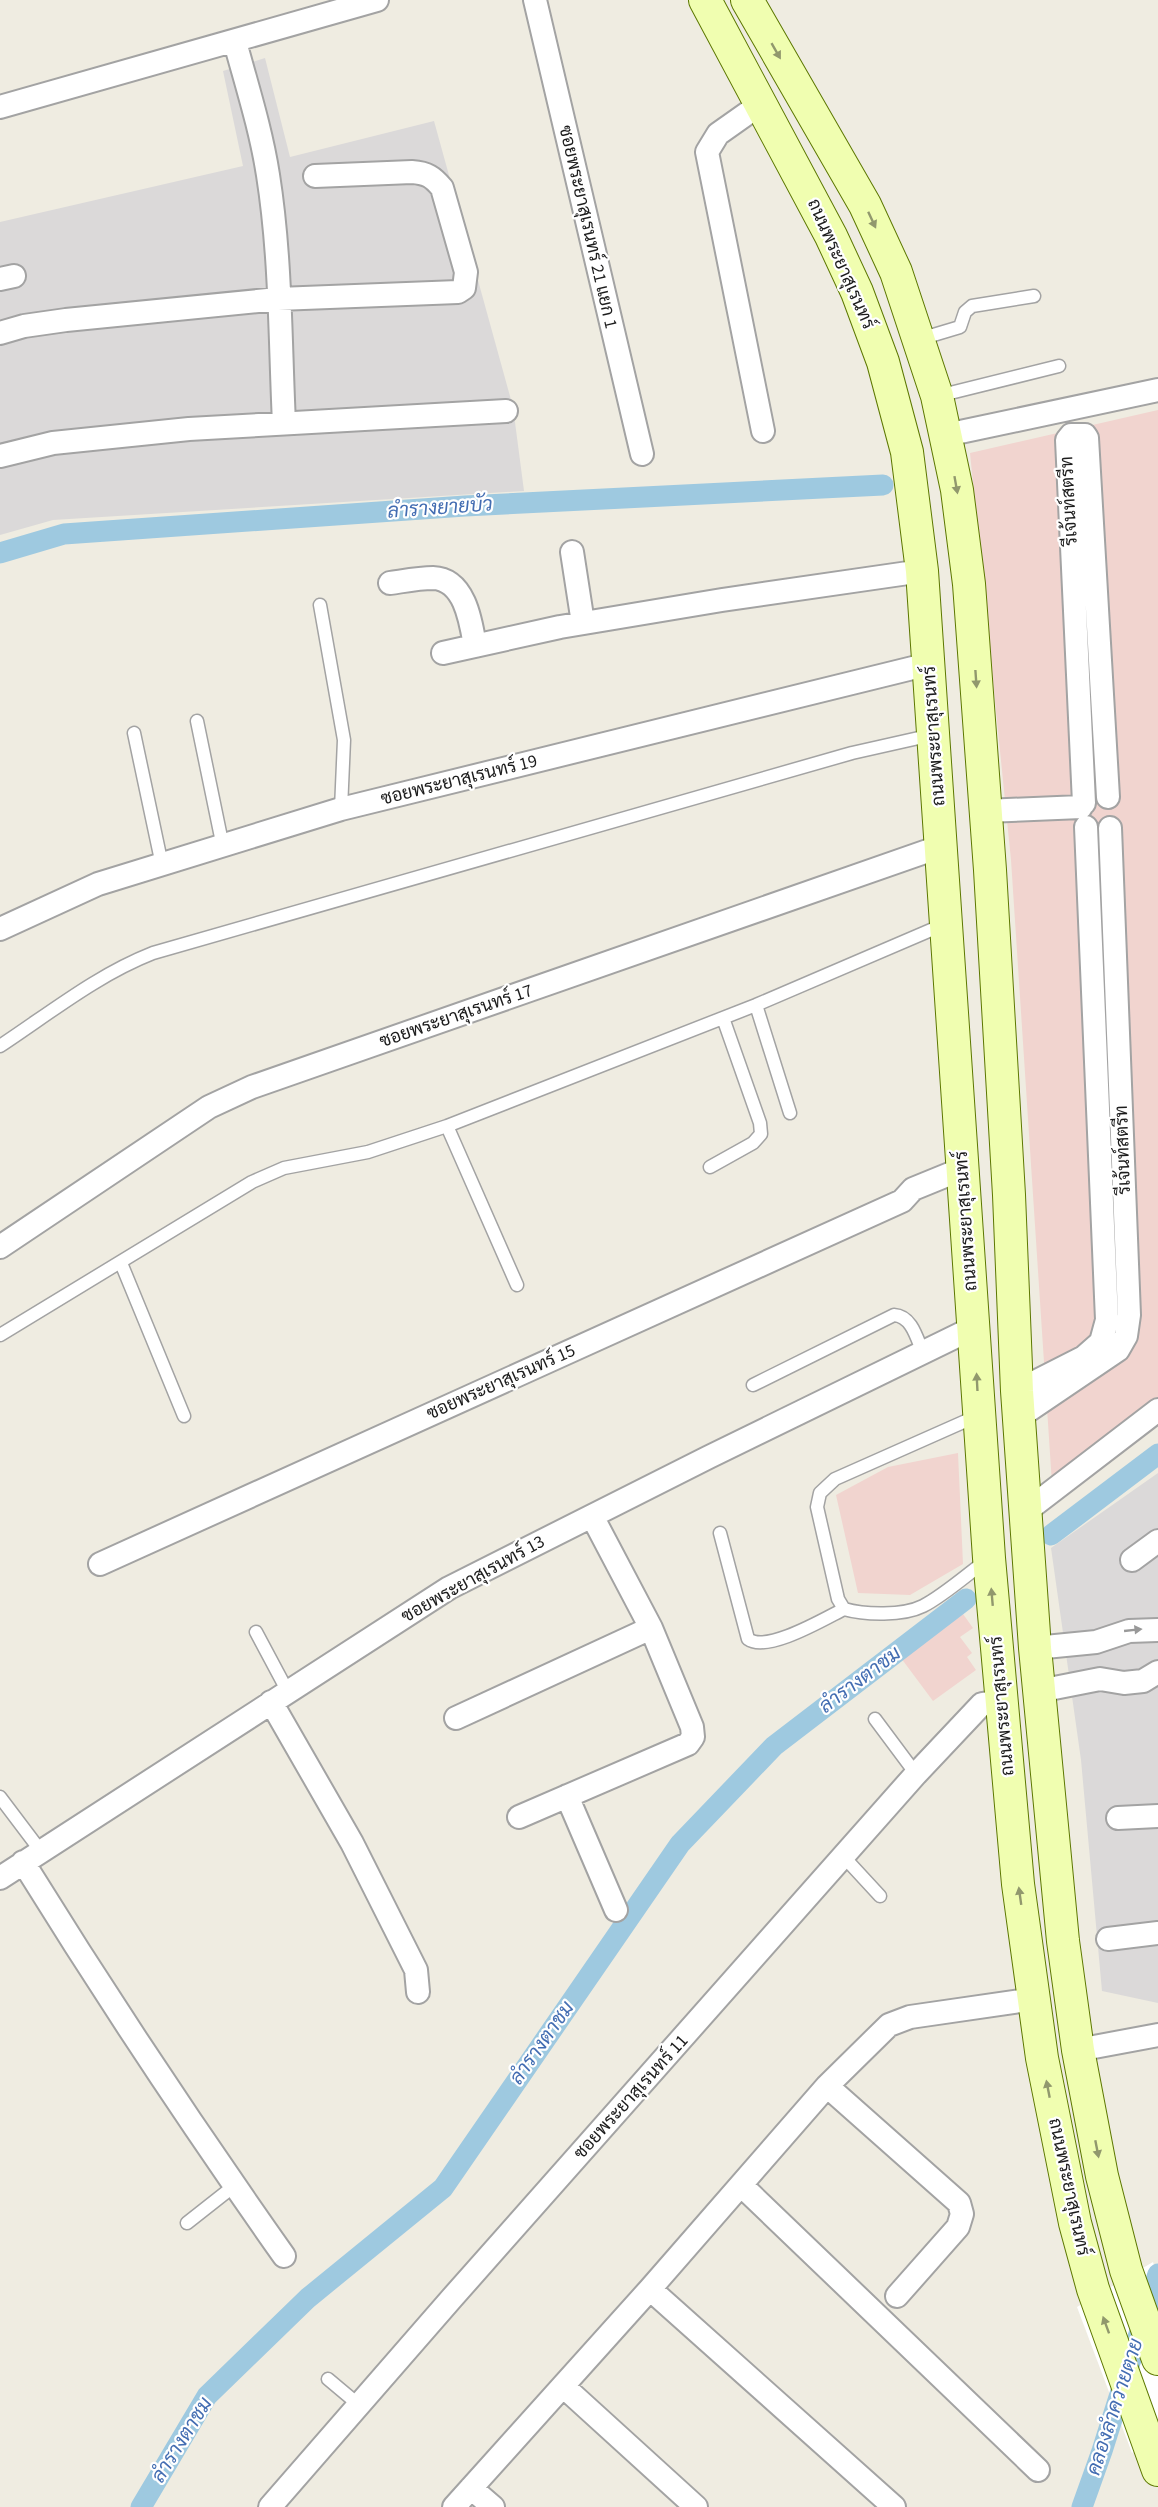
<svg xmlns="http://www.w3.org/2000/svg" width="1158" height="2507" font-family="'Source Sans 3',Sarabun,sans-serif">
	<rect width="100%" height="100%" fill="#efece1"/>
	<!-- residential -->
	<path fill="#dbd9d9" d="M 265,58 L 290,157 L 434,121 L 513,407 L 524,491 L 53,520 L 0,535 L 0,222 L 243,166 L 223,71 Z
		M 1158,1473 L 1158,2003 L 1102,1991 L 1081,1760 L 1051,1548 Z"/>
	<!-- commercial -->
	<path fill="#f1d4cf" d="M 1158,410 L 1158,1404 L 1052,1484 L 1011,860 L 970,453 Z
		M 958,1453 L 963,1564 L 910,1595 L 858,1593 L 836,1495 L 888,1467 Z
		M 963,1614 L 973,1628 L 960,1637 L 972,1653 L 967,1657 L 976,1670 L 933,1701 L 901,1658 Z"/>
	<!-- pier -->
	<path fill="#fff" d="M 1153,2262 L 1158,2277 L 1158,2439 L 1132,2453 L 1077,2307 Z"/>
	<g fill="none" stroke-linecap="round" stroke-linejoin="round">
		<!-- canal -->
		<path stroke="#9ec9e0" stroke-width="21" d="M 0,553 L 64,534 L 465,506 L 883,485
			M 1051,1535 L 1158,1454
			M 141,2507 L 207,2396 L 308,2298 L 443,2188 L 680,1844 L 774,1746 L 966,1599
			M 1082,2507 L 1102,2451 L 1158,2274"/>
		<!-- lane casing -->
		<g stroke="#a3a3a3" stroke-width="15">
			<path id="lane" d="M 920,339 L 960,327 L 965,312 L 972,306 L 1034,296
				M 938,396 L 1059,366
				M 320,605 L 344,740 L 341,809
				M 197,721 L 223,847
				M 134,733 L 162,865
				M 756,1005 L 790,1113
				M 0,1046 C 50,1013 97,975 153,953 L 852,753 L 932,735
				M 447,1126 L 517,1285
				M 710,1167 L 753,1143 L 761,1134 L 760,1123 L 723,1018
				M 121,1263 L 184,1416
				M 0,1335 L 252,1182 L 284,1168 L 368,1152 L 447,1126 L 756,1005 L 945,924
				M 753,1385 L 894,1315 C 912,1316 917,1339 923,1353
				M 977,1416 L 835,1479 L 820,1493 L 817,1507 L 838,1599 L 844,1609 C 865,1615 903,1616 923,1606 C 943,1596 969,1573 988,1559
				M 720,1533 L 748,1639 C 767,1653 824,1619 844,1609
				M 256,1632 L 288,1692
				M 875,1719 L 916,1774
				M 0,1797 L 40,1850
				M 844,1857 L 880,1896
				M 187,2223 L 234,2186
				M 328,2379 L 359,2405"/>
		</g>
		<!-- street casing -->
		<g stroke="#a3a3a3" stroke-width="26">
			<path id="street" d="M 535,0 L 642,454
				M 235,42 C 247,86 261,130 268,175 C 281,257 280,341 284,423
				M 762,103 L 718,134 L 707,152 L 763,431
				M 0,107 L 377,0
				M 0,279 L 14,276
				M 0,333 L 24,326 L 66,320 L 278,299 L 458,292 L 464,288 L 466,272 L 442,188 C 433,177 427,173 412,172 L 315,176
				M 946,435 L 1158,390
				M 0,456 L 53,443 L 189,429 L 506,411
				M 572,552 L 583,623
				M 390,583 C 404,581 419,578 433,578 C 465,579 471,622 475,646
				M 443,653 L 560,627 L 722,600 L 922,571
				M 1084,803 L 1067,440 L 1071,435 L 1085,435 L 1087,438 L 1108,797
				M 985,811 L 1081,807
				M 0,929 L 98,884 L 341,809 L 929,664
				M 0,1247 L 209,1107 L 252,1087 L 942,846
				M 1017,1391 L 1084,1357 L 1101,1342 L 1107,1320 L 1086,827
				M 1019,1417 L 1118,1350 L 1126,1336 L 1129,1315 L 1110,828
				M 1025,1512 L 1158,1410
				M 1132,1560 L 1158,1541
				M 100,1564 L 902,1201 L 913,1189 L 962,1169
				M 1035,1648 L 1096,1642 L 1129,1631 L 1158,1630
				M 1039,1691 L 1100,1679 L 1124,1683 L 1143,1681 L 1158,1672
				M 271,1702 L 352,1843 L 416,1970 L 418,1992
				M 456,1718 L 651,1628
				M 567,1796 L 616,1910
				M 519,1817 L 688,1744 L 693,1737 L 692,1727 L 651,1628 L 592,1516
				M 1118,1818 L 1158,1816
				M 23,1862 C 106,1996 193,2127 284,2256
				M 0,1878 L 449,1588 L 709,1457 L 973,1328
				M 1108,1939 L 1158,1933
				M 1078,2050 L 1158,2035
				M 827,2086 L 959,2203 L 962,2214 L 958,2227 L 897,2296
				M 741,2185 L 1038,2470
				M 650,2289 L 894,2507
				M 563,2386 L 696,2507
				M 471,2488 L 493,2507
				M 270,2507 L 452,2298 L 916,1774 L 982,1704 L 1001,1701
				M 454,2507 L 650,2289 L 827,2086 L 889,2025 L 910,2017 L 1034,1999"/>
		</g>
		<!-- secondary casing -->
		<g stroke="#5c7700" stroke-width="34">
			<path id="secondary" d="M 705,0 L 831,236 L 857,292 L 883,362 L 907,452 L 922,571 L 989,1558 L 1018,1884 L 1042,2058 L 1075,2223 L 1093,2289 L 1158,2470
				M 747,0 L 865,205 L 896,272 L 937,396 L 957,490 L 969,584 L 990,870 L 1009,1195 L 1017,1391 L 1035,1648 L 1063,1941 L 1078,2050 L 1102,2176 L 1126,2270 L 1158,2359"/>
		</g>
		<!-- lane -->
		<use href="#lane" stroke="#fff" stroke-width="12"/>
		<!-- street -->
		<use href="#street" stroke="#fff" stroke-width="22"/>
		<!-- secondary -->
		<use href="#secondary" stroke="#f0feb0" stroke-width="32"/>
	</g>
	<!-- one-way arrows -->
	<defs><path id="oneway-solid" d="M-6-.8H1V-3.2L6.5 0L1 3.2V.8H-6Z" transform="scale(1.5)"/></defs>
	<g fill="#91986d">
		<use href="#oneway-solid" transform="translate(776 51) rotate(60)"/>
		<use href="#oneway-solid" transform="translate(872 220) rotate(65)"/>
		<use href="#oneway-solid" transform="translate(956 485) rotate(80)"/>
		<use href="#oneway-solid" transform="translate(976 679) rotate(86)"/>
		<use href="#oneway-solid" transform="translate(977 1382) rotate(-93)"/>
		<use href="#oneway-solid" transform="translate(992 1597) rotate(-95)"/>
		<use href="#oneway-solid" transform="translate(1020 1896) rotate(-98)"/>
		<use href="#oneway-solid" transform="translate(1048 2089) rotate(-101)"/>
		<use href="#oneway-solid" transform="translate(1097 2149) rotate(79)"/>
		<use href="#oneway-solid" transform="translate(1106 2325) rotate(-110)"/>
	</g>
	<use fill="#999" href="#oneway-solid" transform="translate(1133 1630) rotate(-6)"/>
	<g text-anchor="middle" dominant-baseline="central" stroke-width="4.5" stroke-linejoin="round" paint-order="stroke">
		<!-- street labels -->
		<g font-size="18" fill="#1c1c1c" stroke="#fff">
			<text transform="translate(588 227) rotate(77)">ซอยพระยาสุเรนทร์ 21 แยก 1</text>
			<text transform="translate(841 264) rotate(66)">ถนนพระยาสุเรนทร์</text>
			<text transform="translate(1069 501) rotate(-93)">รีเจ้นท์สตรีท</text>
			<text transform="translate(934 736) rotate(-94)">ถนนพระยาสุเรนทร์</text>
			<text transform="translate(459 780) rotate(-14)">ซอยพระยาสุเรนทร์ 19</text>
			<text transform="translate(456 1016) rotate(-19)">ซอยพระยาสุเรนทร์ 17</text>
			<text transform="translate(1123 1150) rotate(-92)">รีเจ้นท์สตรีท</text>
			<text transform="translate(966 1221) rotate(-94)">ถนนพระยาสุเรนทร์</text>
			<text transform="translate(501 1382) rotate(-24)">ซอยพระยาสุเรนทร์ 15</text>
			<text transform="translate(473 1579) rotate(-29)">ซอยพระยาสุเรนทร์ 13</text>
			<text transform="translate(1002 1706) rotate(-95)">ถนนพระยาสุเรนทร์</text>
			<text transform="translate(631 2097) rotate(-48)">ซอยพระยาสุเรนทร์ 11</text>
			<text transform="translate(1069 2187) rotate(78)">ถนนพระยาสุเรนทร์</text>
		</g>
		<!-- water labels -->
		<g font-size="20" font-style="italic" fill="#436db2" stroke="#fff">
			<text transform="translate(440 508) rotate(-4)">ลำรางยายบัว</text>
			<text transform="translate(860 1680) rotate(-37)">ลำรางตาชม</text>
			<text transform="translate(542 2043) rotate(-55)">ลำรางตาชม</text>
			<text transform="translate(1115 2407) rotate(-72)">คลองลำควายตาย</text>
			<text transform="translate(182 2440) rotate(-58)">ลำรางตาชม</text>
		</g>
	</g>
</svg>
